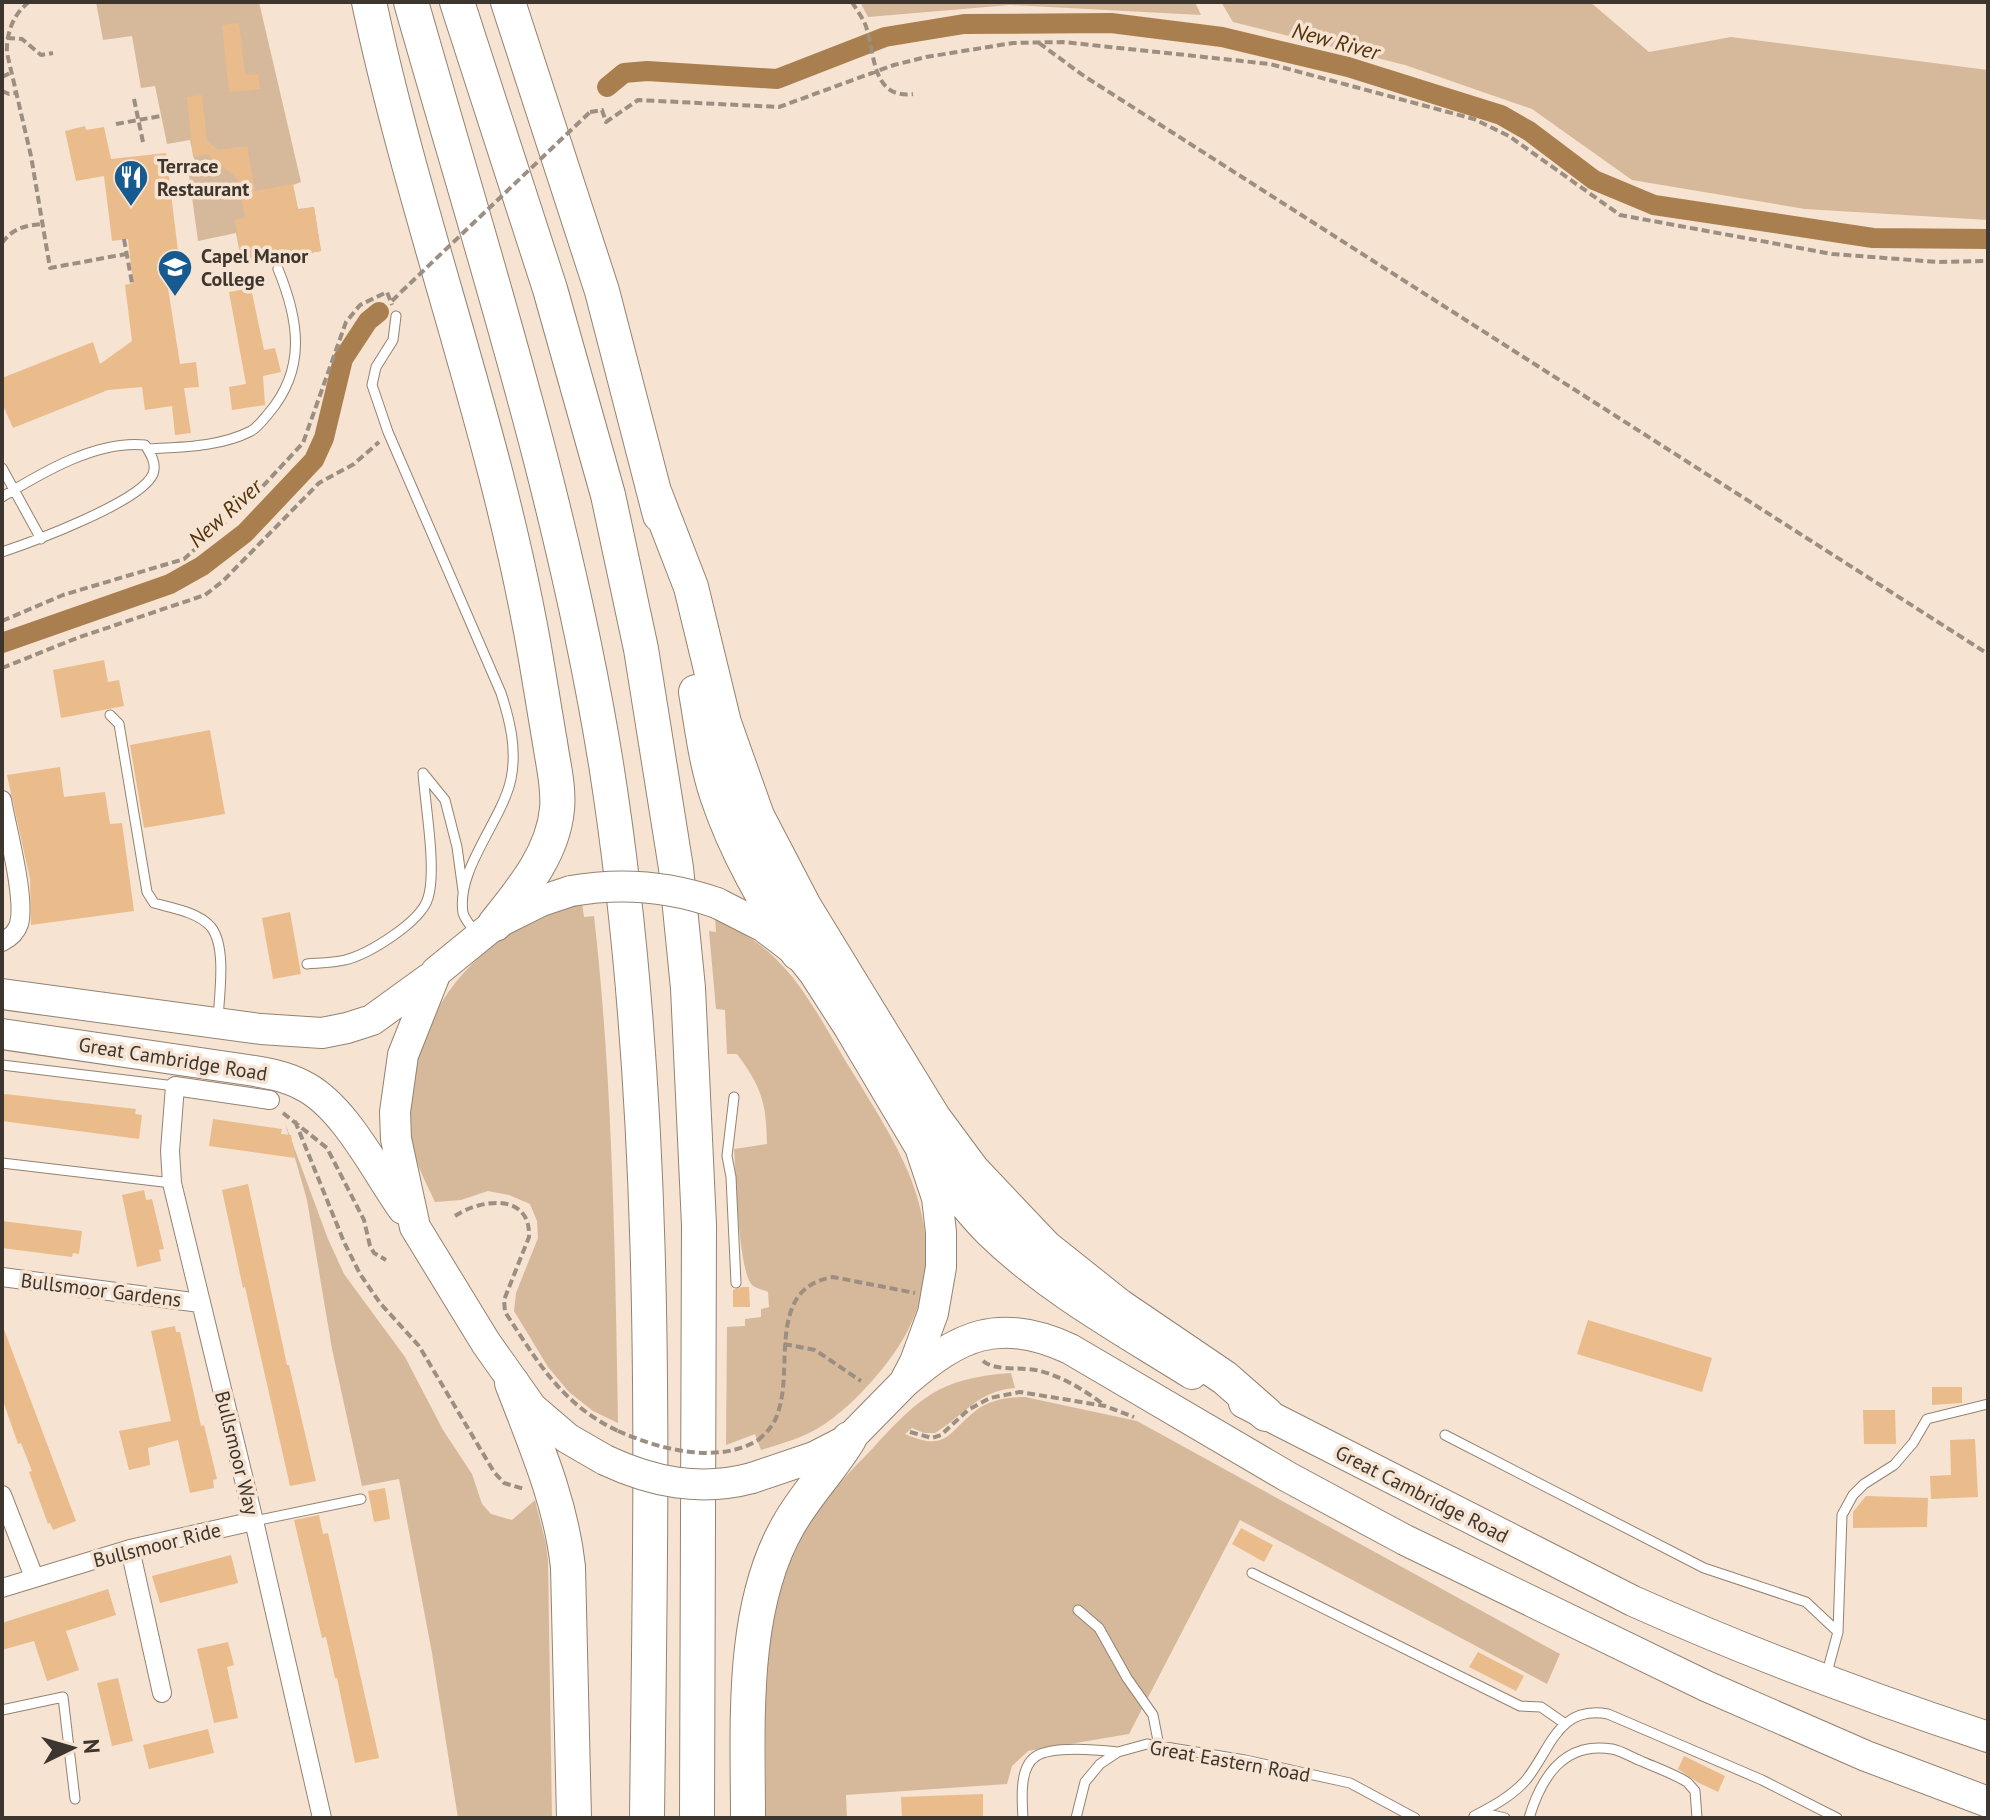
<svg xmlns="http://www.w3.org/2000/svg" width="1990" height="1820" font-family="'PT Sans',sans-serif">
	<rect width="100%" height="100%" fill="#f6e3d1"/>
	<!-- green -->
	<path fill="#d6b99b" d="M 96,2 L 259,2 L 301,182 L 293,185 L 298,209 L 314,207 L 321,251 L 242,265 L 236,233 L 198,241 L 189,175 L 197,173 L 190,140 L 167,144 L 155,86 L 141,88 L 132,36 L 103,40 Z
		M 860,2 L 1195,2 L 1201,15 L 1010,5 L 868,17 Z
		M 1221,2 L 1590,2 L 1649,52 L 1731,37 L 1988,70 L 1988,220 L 1805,209 L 1632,180 L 1532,109 L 1405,65 L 1233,22 Z
		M 582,903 L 584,917 L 594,916 C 613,1084 615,1253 618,1423 L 593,1411 L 569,1392 L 548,1367 L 514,1311 L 516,1293 L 538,1238 L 537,1221 L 530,1204 L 509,1195 L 488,1191 L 461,1200 L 435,1202 C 428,1187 420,1172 415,1157 C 410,1142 410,1124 410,1108 C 411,1038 450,972 509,934 C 531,919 557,911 582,903 Z
		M 715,917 C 736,929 758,941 775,958 C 808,990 829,1035 853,1073 C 873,1106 894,1138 909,1174 C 941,1254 929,1318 872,1381 C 854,1401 831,1423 807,1434 C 792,1441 776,1445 761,1450 L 755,1434 L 726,1445 L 727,1327 L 745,1326 L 745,1319 L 761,1317 L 761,1309 L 769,1307 L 768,1292 C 763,1290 755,1288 752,1285 C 738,1270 736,1173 734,1149 L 767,1144 C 766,1102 762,1088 737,1054 L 727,1054 L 725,1010 L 716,1009 L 709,931 L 716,932 Z
		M 285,1123 L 328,1239 L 344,1274 L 405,1357 L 443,1430 L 472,1474 L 482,1504 L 491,1514 L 512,1520 L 535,1500 L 546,1544 L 548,1561 L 552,1818 L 458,1818 L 432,1653 L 399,1479 L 362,1486 L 332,1349 L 307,1200 Z
		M 1011,1373 L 1015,1388 C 977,1391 965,1415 935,1433 L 924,1433 L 912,1428 L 905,1434 C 950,1454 948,1429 981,1407 C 994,1399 1010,1397 1025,1397 L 1137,1421 L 1560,1654 L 1547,1684 L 1240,1520 L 1129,1734 L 1028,1751 L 1012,1766 L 1007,1784 L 846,1795 L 847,1818 L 766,1818 C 767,1724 755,1616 803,1532 C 821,1500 848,1474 873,1448 C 920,1397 940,1378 1011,1373 Z"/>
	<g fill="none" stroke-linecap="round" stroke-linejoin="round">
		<!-- canal -->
		<path stroke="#aa7f50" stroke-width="20" d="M 607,87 L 624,73 L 647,71 L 777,79 L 885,37 L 964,24 L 1111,23 L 1222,37 L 1348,67 L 1501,115 L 1529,131 L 1594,180 L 1654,205 L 1873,238 L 1988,239
			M 2,643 L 170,584 L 202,566 L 245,533 L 314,460 L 324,438 L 343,359 L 368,321 L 379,312"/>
	</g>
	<!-- building -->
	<path fill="#eabc8c" d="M 239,23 L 245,75 L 258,74 L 260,89 L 229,92 L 222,25 Z
		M 202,95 L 207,141 L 218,150 L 247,146 L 255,191 L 293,184 L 298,210 L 314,207 L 321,251 L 242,265 L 235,220 L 245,218 L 238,179 L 207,154 L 193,157 L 187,97 Z
		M 85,126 L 86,130 L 104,127 L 111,159 L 166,153 L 180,267 L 165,269 L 180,364 L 196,362 L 199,387 L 184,388 L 191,433 L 175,435 L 172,406 L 145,410 L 142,387 L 108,390 L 13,428 L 2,403 L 2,378 L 93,342 L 100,364 L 132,341 L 125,285 L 133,283 L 128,239 L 112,241 L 104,176 L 76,181 L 65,131 Z
		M 251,288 L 264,350 L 275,348 L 281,372 L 263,376 L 265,405 L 232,410 L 229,387 L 246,384 L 229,292 Z
		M 104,660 L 108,682 L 119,680 L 124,706 L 61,718 L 53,670 Z
		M 210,730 L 225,814 L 144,828 L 130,745 Z
		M 60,767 L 64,797 L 105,792 L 110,824 L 122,823 L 134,911 L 31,925 L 30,879 L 7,775 Z
		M 290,912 L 301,974 L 273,979 L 262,918 Z
		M 5,1094 L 136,1109 L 135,1114 L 142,1115 L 139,1139 L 2,1121 L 2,1097 Z
		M 213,1119 L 282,1129 L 281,1134 L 291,1135 L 295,1158 L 209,1146 Z
		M 248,1184 L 287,1365 L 289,1365 L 316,1481 L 290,1486 L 245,1287 L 243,1288 L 222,1190 Z
		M 144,1190 L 146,1200 L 152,1199 L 164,1249 L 159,1250 L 161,1261 L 137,1267 L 122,1195 Z
		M 2,1221 L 82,1231 L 79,1254 L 73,1253 L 72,1257 L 2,1248 Z
		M 742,1287 L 749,1287 L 750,1307 L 733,1307 L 733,1290 Z
		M 1588,1320 L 1712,1358 L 1702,1392 L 1577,1354 Z
		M 2,1324 L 76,1521 L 53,1530 L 50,1523 L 48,1524 L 29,1472 L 32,1471 L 21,1443 L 18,1444 L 2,1398 Z
		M 175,1326 L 176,1332 L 180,1332 L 201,1426 L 204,1425 L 217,1479 L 213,1480 L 214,1488 L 190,1493 L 178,1440 L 148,1448 L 150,1465 L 129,1470 L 119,1431 L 171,1421 L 151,1331 Z
		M 1932,1387 L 1962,1387 L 1962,1403 L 1932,1405 Z
		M 1863,1410 L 1895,1410 L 1896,1444 L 1864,1444 Z
		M 1975,1439 L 1978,1497 L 1931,1499 L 1930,1476 L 1951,1475 L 1950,1440 Z
		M 385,1488 L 390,1519 L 374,1522 L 368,1491 Z
		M 1866,1496 L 1928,1498 L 1927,1527 L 1853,1528 L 1853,1512 Z
		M 319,1515 L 323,1534 L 328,1533 L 379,1758 L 355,1763 L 337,1678 L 335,1678 L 326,1637 L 322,1638 L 294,1520 Z
		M 1241,1528 L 1273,1545 L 1264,1562 L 1232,1544 Z
		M 231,1555 L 238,1583 L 160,1603 L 152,1576 Z
		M 108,1589 L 116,1615 L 66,1631 L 79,1670 L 47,1681 L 34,1641 L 2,1650 L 2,1623 Z
		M 228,1642 L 234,1665 L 227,1667 L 238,1718 L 214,1723 L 197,1649 Z
		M 1478,1652 L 1524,1676 L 1516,1691 L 1469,1667 Z
		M 118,1678 L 133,1741 L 112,1746 L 97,1683 Z
		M 208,1729 L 214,1753 L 149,1769 L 143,1745 Z
		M 1684,1756 L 1725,1776 L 1718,1792 L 1697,1782 L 1678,1769 Z
		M 983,1794 L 983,1818 L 902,1818 L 901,1797 Z"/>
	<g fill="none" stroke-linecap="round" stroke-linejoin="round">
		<!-- service casing -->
		<g stroke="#948372" stroke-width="11">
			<path id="service" d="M 396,316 L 393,340 L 376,367 L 372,385 L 388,432 L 501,693 C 510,721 517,749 511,779 C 502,821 456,869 463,913 C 465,920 472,927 476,934
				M 148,449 C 182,447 220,447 251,431 C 258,427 263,420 268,414 C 307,369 299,320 278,269
				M 2,468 L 41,539
				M 2,497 C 43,472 97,440 145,445 C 150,453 157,463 153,474 C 141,502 32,542 2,552
				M 110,715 L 119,724 L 147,892 L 154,903 C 172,908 198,912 211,927 C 227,947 219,996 218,1020
				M 423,773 L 445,800 L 457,847 L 463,891
				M 307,964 C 319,963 333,963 345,960 C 369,954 421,922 428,898 C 437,870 425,804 423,773
				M 2,1065 L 175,1086
				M 734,1097 L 727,1156 L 731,1177 L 736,1283
				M 2,1163 L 172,1183
				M 1445,1435 L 1704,1568 L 1806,1602 L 1838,1632
				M 254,1521 L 361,1499
				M 1252,1573 L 1520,1706 L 1541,1707 L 1564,1723
				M 1078,1610 L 1099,1628 L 1127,1678 L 1153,1715 L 1159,1746
				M 1826,1676 L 1838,1632 L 1842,1515 L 1853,1495 L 1864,1484 L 1894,1465 L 1913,1443 L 1927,1419 L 1988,1404
				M 2,1710 L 63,1697 L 75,1799
				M 1481,1815 L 1488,1814 L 1505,1818
				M 1474,1816 C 1493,1806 1512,1796 1526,1780 C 1551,1749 1558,1705 1608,1714 L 1762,1780 L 1837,1818
				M 1023,1818 C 1022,1801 1019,1768 1035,1757 C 1051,1745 1099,1750 1118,1752
				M 1076,1818 L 1085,1782 L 1100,1764 L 1118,1752 L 1147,1744 L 1245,1760 L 1350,1783 L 1415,1818
				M 1529,1818 C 1541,1778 1563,1741 1612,1749 C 1622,1751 1631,1757 1641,1761 C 1657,1768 1672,1773 1687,1782 L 1695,1791 L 1697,1818"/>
		</g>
		<!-- minor casing -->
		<g stroke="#948372" stroke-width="20">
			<path id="minor" d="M 2,800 C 7,829 26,898 19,924 C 16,933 10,938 2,942
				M 270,1100 L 175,1086 L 170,1151 L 172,1183 L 254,1521 L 322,1818
				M 2,1277 L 200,1303
				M 2,1495 L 34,1577
				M 130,1549 L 162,1693
				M 2,1588 L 130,1549 L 254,1521"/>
		</g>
		<!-- trunk casing -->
		<g stroke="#948372" stroke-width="32">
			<path id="trunk" d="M 571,891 L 541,901 L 495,924 L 436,972 L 403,1055 L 395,1112 L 396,1139 L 415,1227 L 486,1343 L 532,1408 L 567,1438 L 605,1460
				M 717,903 L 764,927 L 798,953 L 814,973 L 850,1029 L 920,1147 L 937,1198 L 941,1232 L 941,1267 L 933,1313 L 915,1362 L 904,1383 L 849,1439 L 814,1457 L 752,1478
				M 2,994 L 261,1029 L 322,1033 L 347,1028 L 372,1020 L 430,978
				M 2,1034 L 248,1070 C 267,1073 285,1076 302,1085 C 344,1105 376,1171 403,1209
				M 920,1147 C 942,1176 964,1207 990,1233 C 1049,1290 1122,1330 1192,1374
				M 904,1383 C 959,1335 999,1316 1070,1349 L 1288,1477 L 1405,1540 L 1706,1686 L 1866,1756 L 1988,1802
				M 1244,1403 L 1633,1601 C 1749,1653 1867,1697 1988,1737"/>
		</g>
		<!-- motorway casing -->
		<g stroke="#948372" stroke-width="36">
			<path id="motorway" d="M 369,2 C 416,223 498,435 536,659 C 541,689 546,719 551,749 C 554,768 559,789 557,809 C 553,854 522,890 495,924
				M 411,2 C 483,255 564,504 606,764 C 661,1112 651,1467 647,1818
				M 457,2 L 550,289 L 608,495 L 641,649 L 676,868 L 688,988 L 699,1225 L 697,1818
				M 508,2 L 602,291 L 660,515
				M 655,494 L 691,587 L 724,723 L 757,816 L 805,908 L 933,1117 L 973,1171 L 1045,1247 L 1119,1306 L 1225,1378 L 1266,1414
				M 696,692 C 702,727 706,762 717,795 C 736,852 766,903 798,953
				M 512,1383 C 535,1443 561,1502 568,1567 L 574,1818
				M 748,1818 C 748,1724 740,1608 789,1524 C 806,1494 831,1469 849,1439"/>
		</g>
		<!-- path -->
		<path stroke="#9c8f82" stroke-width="4" stroke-dasharray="8 4" stroke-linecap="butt" d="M 29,2 C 13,14 6,34 7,53 L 31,156 L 50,268 L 126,254
			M 852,2 C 857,11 865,20 867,30 C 875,57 873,99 913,94
			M 7,38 L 22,39 L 41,55 L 53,53
			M 1039,43 L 1084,76 L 1988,654
			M 2,77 L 12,72
			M 2,91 L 9,94 L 16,93
			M 134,99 L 143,142
			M 590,112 L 602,110 L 606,122 L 638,100 L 779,107 L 894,65 L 926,57 L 1013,43 L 1063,42 L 1270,64 L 1474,119 L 1509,136 L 1620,215 L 1832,254 L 1938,262 L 1988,261
			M 116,124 L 161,116
			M 124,239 L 132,283
			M 2,243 C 14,227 24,226 43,224
			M 392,301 L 401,292
			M 2,621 L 63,595 L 184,559 L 249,501 L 303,443 L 346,322 L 360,305 L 387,292 L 392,305
			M 2,668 L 77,638 L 205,595 L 223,581 L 319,483 L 354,464 L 379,442
			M 283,1113 L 327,1148 L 364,1220 L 370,1246 L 374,1253 L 386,1260
			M 295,1121 L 344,1242 L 360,1274 L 380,1303 L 419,1346 L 494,1472 L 504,1483 L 524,1489
			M 455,1216 C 480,1199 531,1192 529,1237 L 504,1300 L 505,1312 C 538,1362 561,1404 618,1431
			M 784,1344 L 815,1350 L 861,1381
			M 983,1361 C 996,1372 1022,1366 1040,1371 C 1063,1377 1084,1390 1103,1404
			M 910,1432 L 932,1438 L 941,1435 L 968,1410 L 990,1398 L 1020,1392 L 1105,1406 L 1134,1417
			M 758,1440 C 768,1432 776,1422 779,1409 C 793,1365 767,1288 833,1277 L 915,1293"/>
		<!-- service -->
		<use href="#service" stroke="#fff" stroke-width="9"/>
		<!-- minor -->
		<use href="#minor" stroke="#fff" stroke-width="18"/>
		<!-- trunk -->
		<use href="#trunk" stroke="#fff" stroke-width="30"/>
		<!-- motorway -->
		<use href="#motorway" stroke="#fff" stroke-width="34"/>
		<!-- trunk-bridge casing -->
		<g stroke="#948372" stroke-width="32" stroke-linecap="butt">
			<path id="trunk-bridge" d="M 571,891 C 622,882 669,886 717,903
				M 605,1460 C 652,1482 700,1492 752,1478"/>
		</g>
		<!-- path-bridge -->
		<path stroke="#9c8f82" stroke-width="4" stroke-dasharray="8 4" stroke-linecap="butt" d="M 401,292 L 590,112
			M 618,1431 C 659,1449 717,1465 758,1440"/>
		<!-- trunk-bridge -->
		<use href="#trunk-bridge" stroke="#fff" stroke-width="30"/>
	</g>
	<!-- icons -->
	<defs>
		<g id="restaurant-pin" transform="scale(1.8)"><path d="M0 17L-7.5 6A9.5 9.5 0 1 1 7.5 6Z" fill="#175a8f" stroke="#f6e3d1"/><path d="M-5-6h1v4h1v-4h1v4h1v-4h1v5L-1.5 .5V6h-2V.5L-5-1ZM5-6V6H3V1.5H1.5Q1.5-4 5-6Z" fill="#fff"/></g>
		<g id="university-pin" transform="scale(1.8)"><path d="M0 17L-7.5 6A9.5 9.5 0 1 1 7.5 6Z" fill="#175a8f" stroke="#f6e3d1"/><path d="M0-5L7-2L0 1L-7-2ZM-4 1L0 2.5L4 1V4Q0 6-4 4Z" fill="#fff"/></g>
	</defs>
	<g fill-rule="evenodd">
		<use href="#restaurant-pin" x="131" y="177"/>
		<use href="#university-pin" x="175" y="267"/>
	</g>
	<g text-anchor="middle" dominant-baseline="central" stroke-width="7" stroke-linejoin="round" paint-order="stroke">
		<!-- poi labels -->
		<g font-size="20" font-weight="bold" fill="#3d362f" stroke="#f6e3d1" text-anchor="start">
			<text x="157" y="166">Terrace<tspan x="157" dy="23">Restaurant</tspan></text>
			<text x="201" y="256">Capel Manor<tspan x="201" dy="23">College</tspan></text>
		</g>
		<!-- street labels -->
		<g font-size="20" fill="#3d362f" stroke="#f6e3d1">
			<text transform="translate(173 1059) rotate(9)">Great Cambridge Road</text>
			<text transform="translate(101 1290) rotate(7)">Bullsmoor Gardens</text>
			<text transform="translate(237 1453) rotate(76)">Bullsmoor Way</text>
			<text transform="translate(1422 1494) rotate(27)">Great Cambridge Road</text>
			<text transform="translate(157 1545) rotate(-14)">Bullsmoor Ride</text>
			<text transform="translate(1230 1761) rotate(10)">Great Eastern Road</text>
		</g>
		<!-- water labels -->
		<g font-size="22" font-style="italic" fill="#50320b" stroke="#f6e3d1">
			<text transform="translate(1336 41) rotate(15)">New River</text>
			<text transform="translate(225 513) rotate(-42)">New River</text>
		</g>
	</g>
	<!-- border -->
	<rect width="1990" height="1820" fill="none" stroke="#3d362f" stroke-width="8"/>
	<!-- north arrow -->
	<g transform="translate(72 1748) rotate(85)" stroke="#f6e3d1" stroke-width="6" paint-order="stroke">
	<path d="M0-6L14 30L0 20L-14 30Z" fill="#3d362f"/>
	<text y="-12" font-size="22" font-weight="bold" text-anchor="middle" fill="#3d362f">N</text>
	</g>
</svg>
